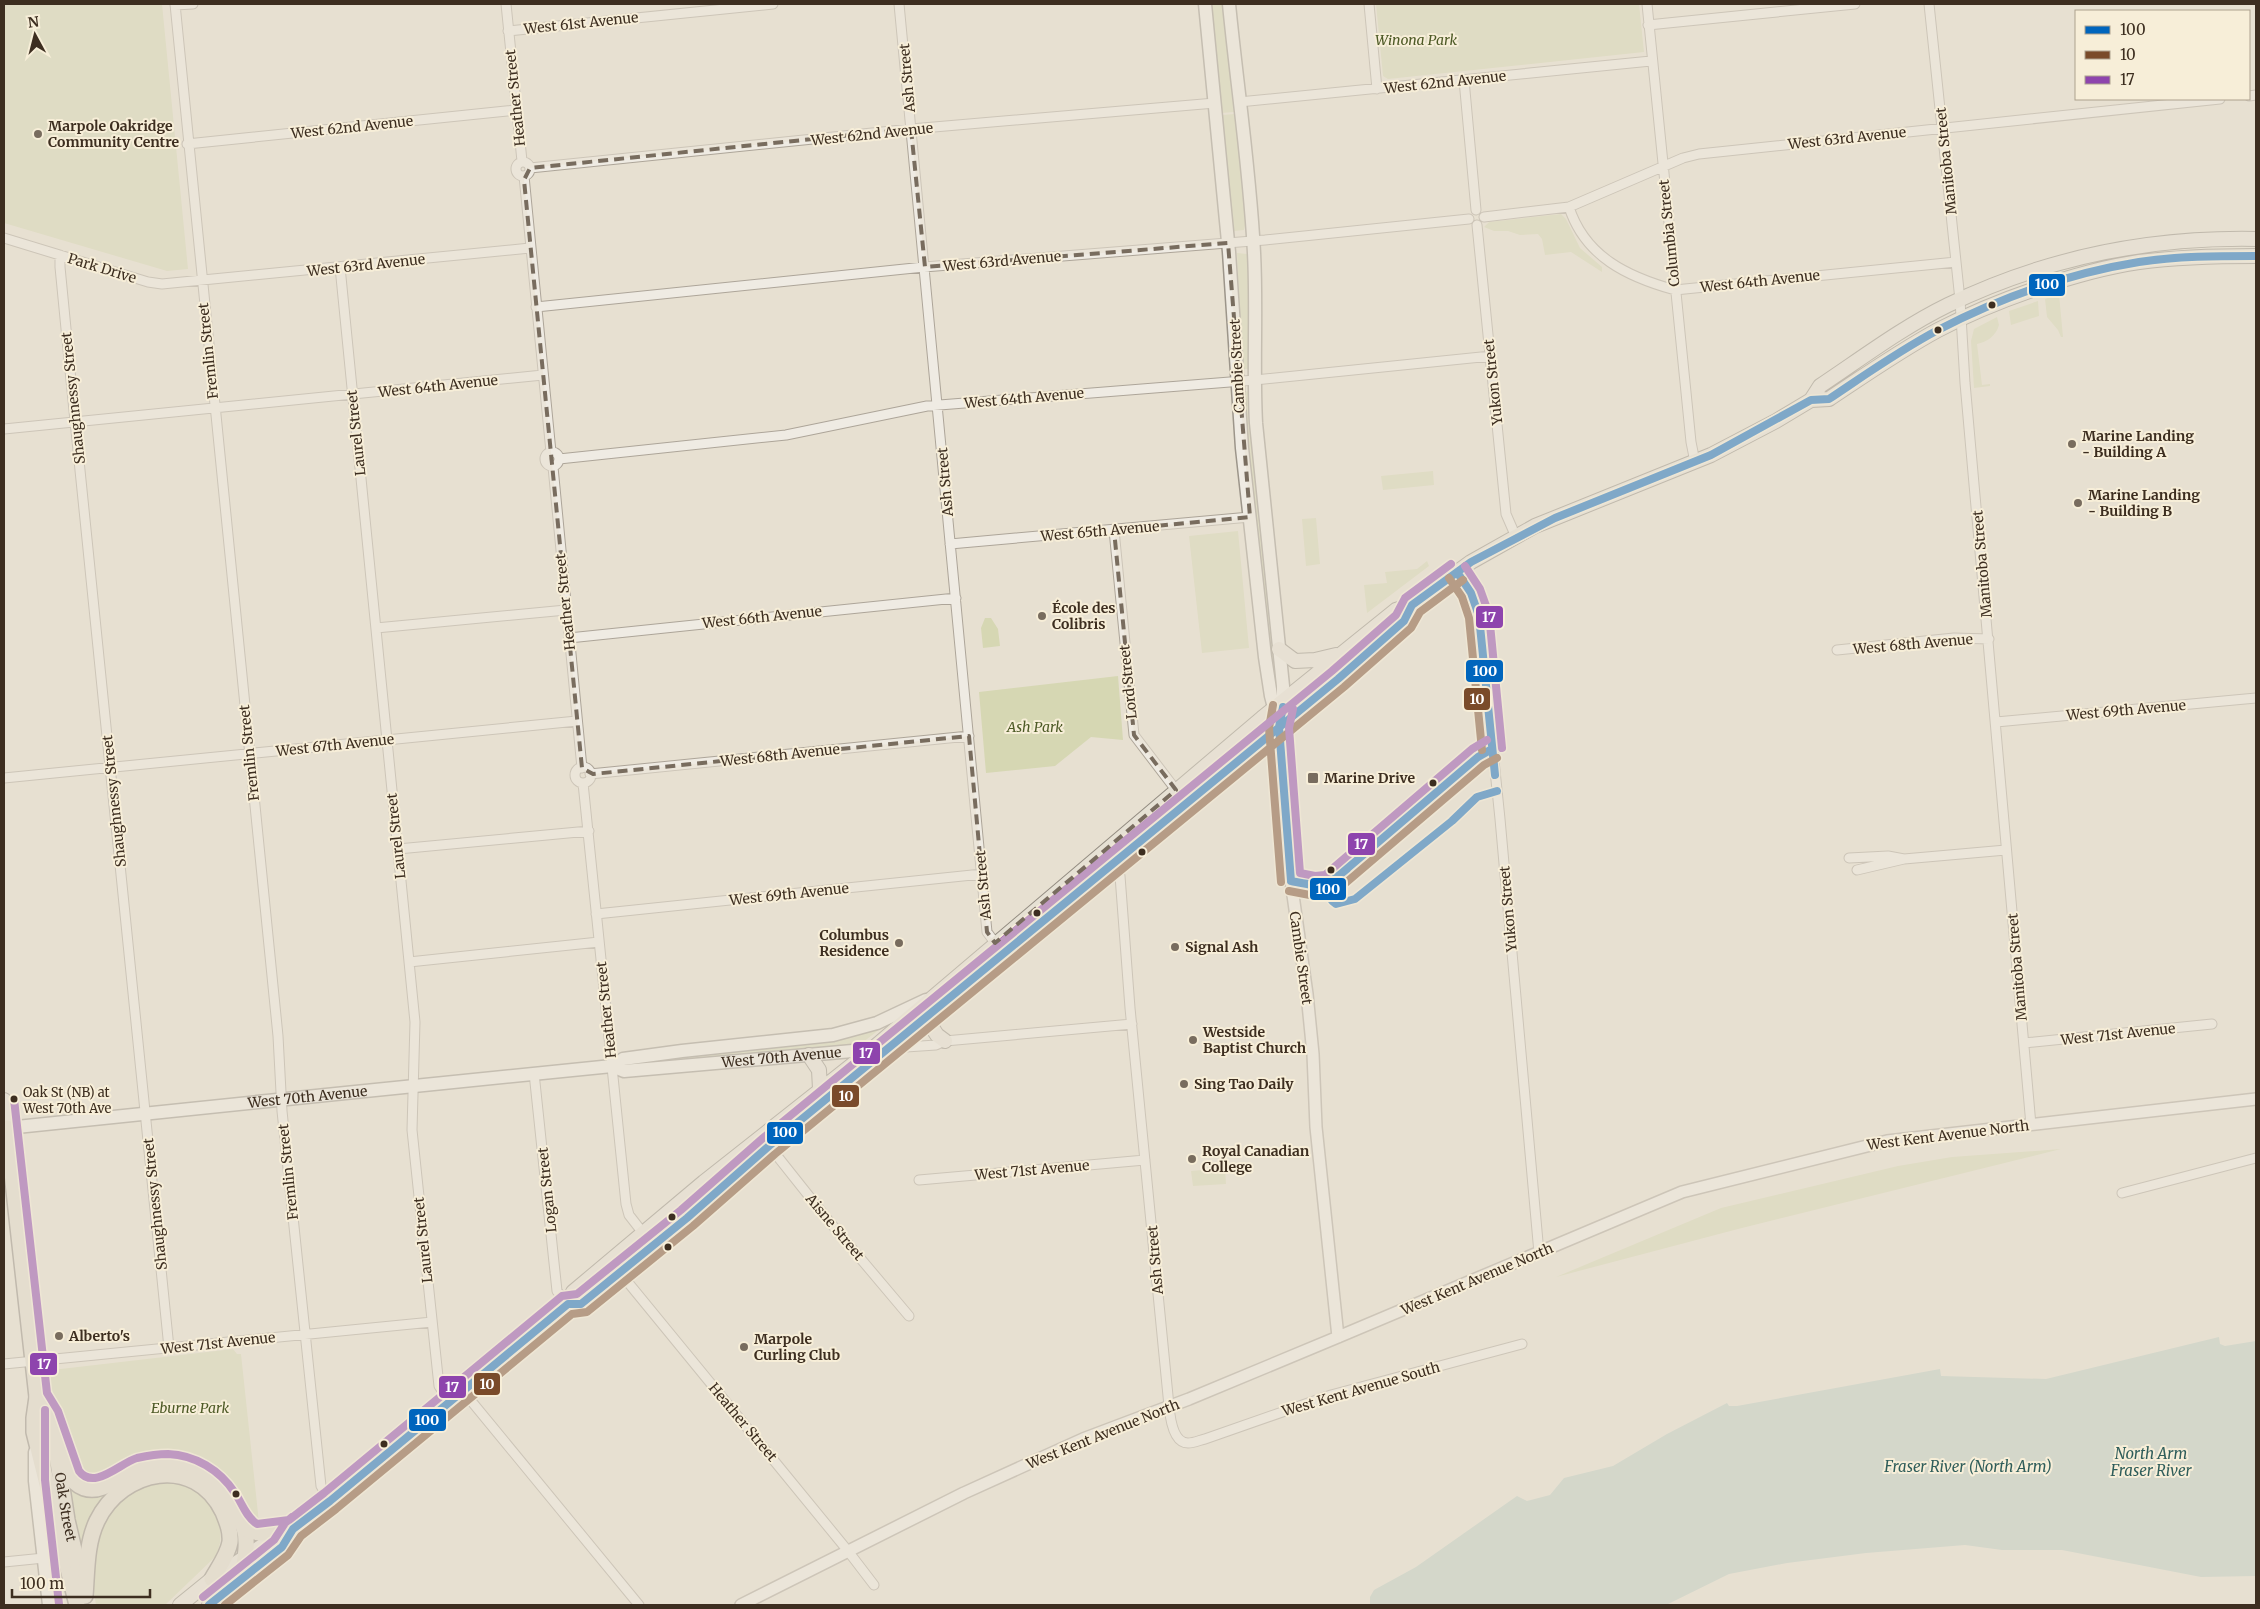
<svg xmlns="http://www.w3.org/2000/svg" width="2260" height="1609" font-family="Merriweather,serif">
	<rect width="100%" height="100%" fill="#e7e0d1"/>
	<!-- green -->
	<path fill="#d6d7b3" d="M 4,4 L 162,4 L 188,269 L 167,271 L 4,223 Z
		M 1210,4 L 1224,4 L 1234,112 L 1221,113 Z
		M 1376,4 L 1639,4 L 1644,52 L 1388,79 L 1383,76 Z
		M 1235,114 L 1246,221 L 1244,230 L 1234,231 L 1222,115 Z
		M 1561,214 L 1566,219 L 1580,248 L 1602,267 L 1602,272 L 1571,252 L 1545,255 L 1542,239 L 1538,234 L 1520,235 L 1508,231 L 1494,231 L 1484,227 L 1489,222 Z
		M 1237,253 L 1247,254 L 1250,265 L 1249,369 L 1242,369 Z
		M 2059,294 L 2063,337 L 2061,337 L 2058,330 L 2047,317 L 2045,299 Z
		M 2038,301 L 2039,316 L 2011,325 L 2009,311 Z
		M 1997,317 L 1999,325 C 1996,336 1987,342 1977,344 L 1982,385 L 1990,384 L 1990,386 L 1974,388 L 1971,341 L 1974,329 Z
		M 1249,391 L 1277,683 L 1275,684 L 1256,524 L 1243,392 Z
		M 1433,471 L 1434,485 L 1383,490 L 1381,476 Z
		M 1316,518 L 1320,564 L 1306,566 L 1302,519 Z
		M 1238,531 L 1249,648 L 1202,653 L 1189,536 Z
		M 1427,561 L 1429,566 L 1367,613 L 1364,585 L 1387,583 L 1385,572 L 1417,569 Z
		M 985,618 L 991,618 L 998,629 L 1000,646 L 983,648 L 981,628 Z
		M 1118,676 L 1123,740 L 1091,737 L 1055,766 L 986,773 L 979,692 Z
		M 880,1029 L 858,1046 L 626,1065 L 626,1063 L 831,1041 Z
		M 2061,1149 L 1738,1229 L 1556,1277 L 1721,1208 L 1898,1166 L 1952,1157 Z
		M 1225,1168 L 1226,1184 L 1193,1186 L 1191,1171 Z
		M 233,1349 L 237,1354 L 241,1354 L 260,1532 L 255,1530 L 223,1486 L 225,1484 L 221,1480 L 87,1484 L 71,1469 L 49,1377 L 52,1370 Z
		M 64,1480 L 110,1489 L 81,1551 Z
		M 158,1480 C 194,1485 197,1486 219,1516 L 217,1518 C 222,1532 222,1544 215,1557 L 165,1605 L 96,1605 L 93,1586 L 93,1551 L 107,1513 L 121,1495 Z"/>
	<!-- water -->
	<path fill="#bcccc2" d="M 2219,1337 L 2220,1344 L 2225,1346 L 2256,1341 L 2256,1576 L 2201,1577 L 2062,1550 L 2002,1550 L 1965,1545 L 1866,1553 L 1787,1563 L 1729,1574 L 1666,1605 L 1370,1605 L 1370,1597 L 1374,1590 L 1416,1567 L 1517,1496 L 1527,1501 L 1550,1495 L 1564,1478 L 1613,1466 L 1667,1434 L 1727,1403 L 1729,1406 L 1737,1406 L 1940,1369 L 1941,1376 L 2046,1379 Z"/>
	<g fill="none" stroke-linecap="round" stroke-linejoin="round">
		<!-- minor casing -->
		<g stroke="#ada599" stroke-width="11">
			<path id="minor" d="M 175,4 L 278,1036 L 282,1111 L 321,1486 L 330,1501
				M 506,4 L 522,161
				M 899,4 L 987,932 L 999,948
				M 1369,4 L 1377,89
				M 1647,4 L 1691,442 L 1695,462
				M 1929,4 L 1960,300 L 1965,383 L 2031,1125
				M 175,5 L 193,4
				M 1648,25 L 1855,4
				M 508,31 L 773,4
				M 1464,80 L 1476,210
				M 2249,96 L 2256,95
				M 1239,102 L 1651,61
				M 187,144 L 516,110
				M516 169a7 7 0 1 1 14 0a7 7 0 1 1-14 0Z
				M 530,168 L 911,129 L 1215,103
				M 524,176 L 551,452
				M 1569,207 C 1585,257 1628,277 1675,290 L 1956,262
				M 1484,217 L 1569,207 L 1683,158 L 1699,154 L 2220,99
				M 1477,225 L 1506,514 L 1516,537
				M 4,238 L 148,282 L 162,284 L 530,248
				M 60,255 L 60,267 L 74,411 L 169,1348
				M 340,267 L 415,1022 L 412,1130 L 439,1386 L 450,1402
				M 536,307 L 924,267 L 1265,240 L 1469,219
				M 4,429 L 543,375
				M545 459a7 7 0 1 1 14 0a7 7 0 1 1-14 0Z
				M 559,459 L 786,435 L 927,406 L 1255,380 L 1491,356
				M 553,467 L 582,768
				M 1114,530 L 1134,735 L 1176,790
				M 950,544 L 1250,517
				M 1457,572 C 1468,589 1477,604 1480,624 L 1500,819 L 1539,1253
				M 376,628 L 566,610
				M 569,638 L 956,598
				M 1837,650 L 1954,638 L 1989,639
				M 1996,722 L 2256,698
				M575 775a8 8 0 1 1 16 0a8 8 0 1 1-16 0Z
				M 590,774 L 969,736
				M 4,778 L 577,721
				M 583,783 L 626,1204 L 629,1215 L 643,1233
				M 398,849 L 589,831
				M 1102,852 L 1120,876 L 1130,1008 L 1169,1406 C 1170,1417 1173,1443 1188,1443 C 1194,1443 1200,1440 1205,1439 L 1331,1395 L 1522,1344
				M 1849,858 L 1888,856 L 1904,859
				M 1857,870 L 1904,859 L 2006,850
				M 596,914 L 982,874
				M 409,962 L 599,942
				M 2024,1043 L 2212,1024
				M 891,1048 L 936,1045 L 945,1041 L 1132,1024
				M 534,1073 L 557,1291 L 568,1304
				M 766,1142 L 828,1220 L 909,1316
				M 919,1180 L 1145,1160
				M 2122,1193 L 2256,1158
				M 617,1269 L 848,1551 L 874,1585
				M 4,1364 L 432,1322
				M 463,1391 L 639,1605
				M 4,1562 L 44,1558"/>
		</g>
		<!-- tertiary casing -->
		<g stroke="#ada599" stroke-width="14">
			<path id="tertiary" d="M 1279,727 L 1291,881 L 1307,994 L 1313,1054 L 1316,1127 L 1338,1337
				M 741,1605 L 964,1493 L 1083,1439 L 1189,1399 L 1338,1337 L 1682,1192 L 1887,1141 L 2256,1099"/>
		</g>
		<!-- secondary casing -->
		<g stroke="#9c958a" stroke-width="15">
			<g id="secondary">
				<path d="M 1205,4 L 1229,252 L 1242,448 L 1265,657 L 1271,696 L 1279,727"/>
				<path d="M 1229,4 C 1237,86 1250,170 1254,253 C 1257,309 1253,366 1256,423 L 1283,686 L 1283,707"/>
				<path id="s1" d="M 612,1066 L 624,1071 L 875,1049"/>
				<path id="s2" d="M 7,1128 C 209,1107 410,1086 612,1066 L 623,1059 L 682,1051 L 833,1035 L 877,1023 L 926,1000"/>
				<path d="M 35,1452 L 35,1481 L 49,1605"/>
			</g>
		</g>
		<!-- primary casing -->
		<g stroke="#928b80" stroke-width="16">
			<path id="primary" d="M 1811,400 L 1820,386 C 1862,358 1903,327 1948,305 C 2045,258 2149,237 2256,239
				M 1279,649 L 1295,661 L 1315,660 L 1336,655
				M 926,1018 L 937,1035 L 945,1041
				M 809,1055 L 819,1070 L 820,1089
				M 4,1100 L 7,1128
				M 568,1304 L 581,1304 L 687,1218 L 769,1146 L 856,1076 L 1338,679 L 1404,621 L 1412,605
				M 180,1605 L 212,1579 L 273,1539 L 293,1529 L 330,1501 L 568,1304 L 573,1292 L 704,1182 L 871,1050 L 1262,718 L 1396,610 L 1412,605 L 1471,562 L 1535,526 L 1711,455 L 1776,421 L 1811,400 L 1829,399 C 1865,375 1901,350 1938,330 C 1993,301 2078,271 2139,262 C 2178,257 2217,256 2256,256
				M 209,1605 L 282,1547 L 292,1529"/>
		</g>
		<!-- trunk casing -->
		<g stroke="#928b80" stroke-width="18">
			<g id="trunk">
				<path d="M 4,1128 L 7,1128 L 37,1397 L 34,1418 L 34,1432 L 77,1605"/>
				<path id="s3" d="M 37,1397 L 49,1415 L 54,1436 L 67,1520 L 82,1584"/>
				<path d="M 54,1436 C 60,1452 65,1481 84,1488 C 104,1495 121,1473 139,1467 C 186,1453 228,1485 244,1528 C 249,1543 244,1563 242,1578"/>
				<path d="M 244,1528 C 260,1537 275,1532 293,1529"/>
				<path d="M 85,1596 C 87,1572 86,1544 97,1521 C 122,1469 195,1454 223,1512 C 227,1522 231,1531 230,1542 C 228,1555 218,1568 212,1579"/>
			</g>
		</g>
		<!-- minor -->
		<use href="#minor" stroke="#efebe3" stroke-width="9"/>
		<!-- tertiary -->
		<use href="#tertiary" stroke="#efebe3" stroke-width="11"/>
		<!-- secondary -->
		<use href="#secondary" stroke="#efebe3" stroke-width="12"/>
		<!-- primary -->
		<use href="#primary" stroke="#e6e1d4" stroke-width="14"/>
		<!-- trunk -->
		<use href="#trunk" stroke="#e0d9cb" stroke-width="15"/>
		<!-- bus-1 casing -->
		<g stroke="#f7eed8" stroke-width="11">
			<path id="bus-1" d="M 1457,572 L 1471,593 L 1479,616 L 1495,775
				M 1283,707 L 1279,727 L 1291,881
				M 1492,749 L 1478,757 L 1329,884 C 1326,893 1329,899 1336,904 L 1355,899 L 1452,821 L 1477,797 L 1497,791
				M 1291,881 C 1321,887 1323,889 1347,869
				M 209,1605 L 282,1547 L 293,1529 L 330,1501 L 568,1304 L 581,1304 L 687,1218 L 769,1146 L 1338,679 L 1404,621 L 1412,605 L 1471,562 L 1555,518 L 1711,455 L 1811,400 L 1829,399 C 1865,375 1900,350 1938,330 C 2000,298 2070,273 2139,262 C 2177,256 2217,256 2256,256"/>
		</g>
		<!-- bus-2 casing -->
		<g stroke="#f7eed8" stroke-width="11">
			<path id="bus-2" d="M 1449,578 L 1462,597 L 1469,618 L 1482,750
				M 1273,705 L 1269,728 L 1281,882
				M 1289,891 L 1315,896 L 1335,892 L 1484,765 L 1497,758
				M 225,1605 L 288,1555 L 301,1536 L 336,1509 L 572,1314 L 587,1312 L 693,1226 L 775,1154 L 1344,687 L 1411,628 L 1420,612 L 1463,580"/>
		</g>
		<!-- bus-3 casing -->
		<g stroke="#f7eed8" stroke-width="11">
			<path id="bus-3" d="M 1465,566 L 1480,589 L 1489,614 L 1502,748
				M 1293,709 L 1289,728 L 1300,873 L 1315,876 L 1325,875 L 1472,749 L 1487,740
				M 14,1099 L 47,1393 L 58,1411 L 79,1471 C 94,1491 120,1463 137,1458 C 146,1456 158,1454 168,1454 C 195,1455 220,1470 235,1493 C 242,1503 246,1517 257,1524 L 289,1520 L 324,1493 L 562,1296 L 577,1294 L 681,1210 L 763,1138 L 1332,671 L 1396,615 L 1405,598 L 1451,564
				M 45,1410 L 45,1480 L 59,1604
				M 203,1597 L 274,1540 L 285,1523 L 292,1517"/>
		</g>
		<!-- bus-1 -->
		<use href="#bus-1" stroke="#0065bd" stroke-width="8"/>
		<!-- bus-2 -->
		<use href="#bus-2" stroke="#7a4b2a" stroke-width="8"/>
		<!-- bus-3 -->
		<use href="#bus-3" stroke="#8e44ad" stroke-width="8"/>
	</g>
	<!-- marked area -->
	<path d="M0 0H2260V1609H0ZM 911,129 L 925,267 L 1228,243 L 1250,517 L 1114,530 L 1134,735 L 1176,790 L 995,943 L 987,932 L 969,736 L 593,774 L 582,768 L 524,180 L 530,168 Z" fill="#e7e0d1" fill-opacity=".55" fill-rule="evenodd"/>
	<path fill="none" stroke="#786c5e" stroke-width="4" stroke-dasharray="10 6" stroke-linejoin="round" d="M 911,129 L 925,267 L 1228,243 L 1250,517 L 1114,530 L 1134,735 L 1176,790 L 995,943 L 987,932 L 969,736 L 593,774 L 582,768 L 524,180 L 530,168 Z"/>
	<!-- markers -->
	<g fill="#786c5e" stroke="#f7eed8" stroke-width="2">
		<circle cx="38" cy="134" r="5"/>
		<circle cx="2072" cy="444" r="5"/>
		<circle cx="2078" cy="503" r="5"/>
		<circle cx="1042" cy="616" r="5"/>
		<rect x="1307" y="772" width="12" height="12" rx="2.5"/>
		<circle cx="899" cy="943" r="5"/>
		<circle cx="1175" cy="947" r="5"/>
		<circle cx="1193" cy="1040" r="5"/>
		<circle cx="1184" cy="1084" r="5"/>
		<circle cx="1192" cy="1159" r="5"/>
		<circle cx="59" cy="1336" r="5"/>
		<circle cx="744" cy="1347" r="5"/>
	</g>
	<g fill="#3d2e20" stroke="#f7eed8" stroke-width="2">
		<circle cx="1992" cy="305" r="4.5"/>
		<circle cx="1938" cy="330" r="4.5"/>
		<circle cx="1433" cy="783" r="4.5"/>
		<circle cx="1142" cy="852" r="4.5"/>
		<circle cx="1331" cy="870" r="4.5"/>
		<circle cx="1037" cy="913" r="4.5"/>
		<circle cx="14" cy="1099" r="4.5"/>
		<circle cx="672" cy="1217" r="4.5"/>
		<circle cx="668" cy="1247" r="4.5"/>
		<circle cx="384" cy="1444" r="4.5"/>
		<circle cx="236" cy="1494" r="4.5"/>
	</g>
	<g text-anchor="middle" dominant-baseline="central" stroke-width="4" stroke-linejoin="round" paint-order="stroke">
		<!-- bus labels -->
		<g font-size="13" fill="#3d2e20" stroke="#f7eed8" text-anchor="start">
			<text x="23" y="1092">Oak St (NB) at<tspan x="23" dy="16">West 70th Ave</tspan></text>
		</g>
		<!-- street labels -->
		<g font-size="14" fill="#3d2e20" stroke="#f7eed8">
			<text transform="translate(581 23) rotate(-6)">West 61st Avenue</text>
			<text transform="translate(907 78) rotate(-95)">Ash Street</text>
			<text transform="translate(1445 82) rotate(-6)">West 62nd Avenue</text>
			<text transform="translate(515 98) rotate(-96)">Heather Street</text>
			<text transform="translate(352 127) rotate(-6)">West 62nd Avenue</text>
			<text transform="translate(872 134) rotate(-6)">West 62nd Avenue</text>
			<text transform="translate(1847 138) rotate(-6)">West 63rd Avenue</text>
			<text transform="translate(1946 161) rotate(-96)">Manitoba Street</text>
			<text transform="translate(1669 233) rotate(-96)">Columbia Street</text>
			<text transform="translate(1002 261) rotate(-5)">West 63rd Avenue</text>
			<text transform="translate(366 265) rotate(-6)">West 63rd Avenue</text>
			<text transform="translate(102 268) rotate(17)">Park Drive</text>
			<text transform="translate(1760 281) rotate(-6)">West 64th Avenue</text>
			<text transform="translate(208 351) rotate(-96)">Fremlin Street</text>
			<text transform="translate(1237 366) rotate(-93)">Cambie Street</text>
			<text transform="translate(1493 382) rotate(-96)">Yukon Street</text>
			<text transform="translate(438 386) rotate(-6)">West 64th Avenue</text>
			<text transform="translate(73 398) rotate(-96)">Shaughnessy Street</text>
			<text transform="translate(1024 398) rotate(-5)">West 64th Avenue</text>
			<text transform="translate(356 433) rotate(-96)">Laurel Street</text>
			<text transform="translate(945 482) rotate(-95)">Ash Street</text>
			<text transform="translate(1100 531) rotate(-5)">West 65th Avenue</text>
			<text transform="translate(1982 564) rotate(-95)">Manitoba Street</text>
			<text transform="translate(565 602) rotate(-96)">Heather Street</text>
			<text transform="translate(762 617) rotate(-6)">West 66th Avenue</text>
			<text transform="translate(1913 644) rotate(-5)">West 68th Avenue</text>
			<text transform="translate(1128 682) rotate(-96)">Lord Street</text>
			<text transform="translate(2126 710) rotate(-5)">West 69th Avenue</text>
			<text transform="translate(335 745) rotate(-6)">West 67th Avenue</text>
			<text transform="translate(249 753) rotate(-96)">Fremlin Street</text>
			<text transform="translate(780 755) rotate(-6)">West 68th Avenue</text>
			<text transform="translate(114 801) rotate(-96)">Shaughnessy Street</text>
			<text transform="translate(396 836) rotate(-96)">Laurel Street</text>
			<text transform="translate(983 885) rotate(-95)">Ash Street</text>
			<text transform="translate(789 894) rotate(-6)">West 69th Avenue</text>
			<text transform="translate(1508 909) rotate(-95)">Yukon Street</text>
			<text transform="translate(1301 958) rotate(82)">Cambie Street</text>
			<text transform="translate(2017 967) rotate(-95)">Manitoba Street</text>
			<text transform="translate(606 1010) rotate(-96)">Heather Street</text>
			<text transform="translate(2118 1034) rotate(-6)">West 71st Avenue</text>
			<text stroke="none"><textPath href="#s1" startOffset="171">West 70th Avenue</textPath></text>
			<text stroke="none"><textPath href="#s2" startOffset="302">West 70th Avenue</textPath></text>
			<text transform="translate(1948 1135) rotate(-7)">West Kent Avenue North</text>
			<text transform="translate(1032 1170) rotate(-5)">West 71st Avenue</text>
			<text transform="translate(288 1172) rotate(-96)">Fremlin Street</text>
			<text transform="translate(547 1190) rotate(-96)">Logan Street</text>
			<text transform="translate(155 1204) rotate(-96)">Shaughnessy Street</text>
			<text transform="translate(835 1227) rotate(50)">Aisne Street</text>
			<text transform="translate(423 1240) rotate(-96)">Laurel Street</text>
			<text transform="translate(1155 1260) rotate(-95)">Ash Street</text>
			<text transform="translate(1477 1279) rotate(-23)">West Kent Avenue North</text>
			<text transform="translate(218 1343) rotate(-6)">West 71st Avenue</text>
			<text transform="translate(1361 1389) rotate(-16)">West Kent Avenue South</text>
			<text transform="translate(743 1422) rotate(50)">Heather Street</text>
			<text transform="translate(1103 1434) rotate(-22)">West Kent Avenue North</text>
			<text stroke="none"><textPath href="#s3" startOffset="115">Oak Street</textPath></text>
		</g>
		<!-- park labels -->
		<g font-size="14" font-style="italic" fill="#4d5a26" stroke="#f7eed8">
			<text x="1416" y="40">Winona Park</text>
			<text x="1035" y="727">Ash Park</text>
			<text x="190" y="1408">Eburne Park</text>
		</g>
		<!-- poi labels -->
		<g font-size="14" font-weight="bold" fill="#3d2e20" stroke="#f7eed8" text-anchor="start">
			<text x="48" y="126">Marpole Oakridge<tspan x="48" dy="16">Community Centre</tspan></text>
			<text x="2082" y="436">Marine Landing<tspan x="2082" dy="16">- Building A</tspan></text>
			<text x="2088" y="495">Marine Landing<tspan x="2088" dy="16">- Building B</tspan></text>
			<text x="1052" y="608">École des<tspan x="1052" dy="16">Colibris</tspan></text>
			<text x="1324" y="778">Marine Drive</text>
			<text x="889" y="935" text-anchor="end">Columbus<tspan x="889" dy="16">Residence</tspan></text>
			<text x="1185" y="947">Signal Ash</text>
			<text x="1203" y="1032">Westside<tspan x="1203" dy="16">Baptist Church</tspan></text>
			<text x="1194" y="1084">Sing Tao Daily</text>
			<text x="1202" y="1151">Royal Canadian<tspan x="1202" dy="16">College</tspan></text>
			<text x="69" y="1336">Alberto's</text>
			<text x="754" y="1339">Marpole<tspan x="754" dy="16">Curling Club</tspan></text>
		</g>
		<!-- water labels -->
		<g font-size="15" font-style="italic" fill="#2f5d5a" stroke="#f7eed8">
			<text x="2151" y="1453">North Arm<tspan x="2151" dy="17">Fraser River</tspan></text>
			<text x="1968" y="1466">Fraser River (North Arm)</text>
		</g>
	</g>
	<g stroke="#f7eed8" stroke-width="2">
		<rect x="2028" y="273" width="38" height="24" rx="5" fill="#0065bd"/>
		<rect x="1475" y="605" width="29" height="24" rx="5" fill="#8e44ad"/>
		<rect x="1465" y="659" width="39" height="24" rx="5" fill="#0065bd"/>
		<rect x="1463" y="687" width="28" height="24" rx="5" fill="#7a4b2a"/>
		<rect x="1347" y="832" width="29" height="24" rx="5" fill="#8e44ad"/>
		<rect x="1309" y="877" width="38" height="24" rx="5" fill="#0065bd"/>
		<rect x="852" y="1041" width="29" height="24" rx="5" fill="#8e44ad"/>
		<rect x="831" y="1084" width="29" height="24" rx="5" fill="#7a4b2a"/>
		<rect x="766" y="1121" width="38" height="24" rx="5" fill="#0065bd"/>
		<rect x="29" y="1352" width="29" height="24" rx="5" fill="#8e44ad"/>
		<rect x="473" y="1372" width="28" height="24" rx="5" fill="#7a4b2a"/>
		<rect x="438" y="1375" width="29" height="24" rx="5" fill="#8e44ad"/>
		<rect x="408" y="1408" width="39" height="24" rx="5" fill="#0065bd"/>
	</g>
	<g font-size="14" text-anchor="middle" font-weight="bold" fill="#fff">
		<text x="2047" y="289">100</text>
		<text x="1489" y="622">17</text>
		<text x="1485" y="676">100</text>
		<text x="1477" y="704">10</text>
		<text x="1361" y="849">17</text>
		<text x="1328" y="894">100</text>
		<text x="866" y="1058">17</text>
		<text x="846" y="1101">10</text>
		<text x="785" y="1137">100</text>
		<text x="44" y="1369">17</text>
		<text x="487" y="1389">10</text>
		<text x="452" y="1392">17</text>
		<text x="427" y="1425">100</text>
	</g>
	<!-- border -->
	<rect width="2260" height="1609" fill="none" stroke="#3d2e20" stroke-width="10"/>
	<!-- legend -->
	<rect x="2075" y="10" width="175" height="90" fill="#f7eed8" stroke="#ada18e"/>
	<rect x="2085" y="26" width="25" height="8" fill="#0065bd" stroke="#ada18e"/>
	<text x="2120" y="35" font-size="15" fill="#3d2e20">100</text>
	<rect x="2085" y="51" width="25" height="8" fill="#7a4b2a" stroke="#ada18e"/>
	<text x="2120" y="60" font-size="15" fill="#3d2e20">10</text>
	<rect x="2085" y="76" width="25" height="8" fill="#8e44ad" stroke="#ada18e"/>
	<text x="2120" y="85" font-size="15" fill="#3d2e20">17</text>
	<!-- north arrow -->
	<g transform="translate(35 35) rotate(353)" stroke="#f7eed8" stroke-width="4" paint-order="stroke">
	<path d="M0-4L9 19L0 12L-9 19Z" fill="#3d2e20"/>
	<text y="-8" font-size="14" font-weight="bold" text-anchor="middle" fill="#3d2e20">N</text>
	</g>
	<!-- scale -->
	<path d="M12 1589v8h138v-8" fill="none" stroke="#3d2e20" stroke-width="2.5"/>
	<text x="20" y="1589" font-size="15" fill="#3d2e20" stroke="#f7eed8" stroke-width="4" paint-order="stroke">100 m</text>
</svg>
